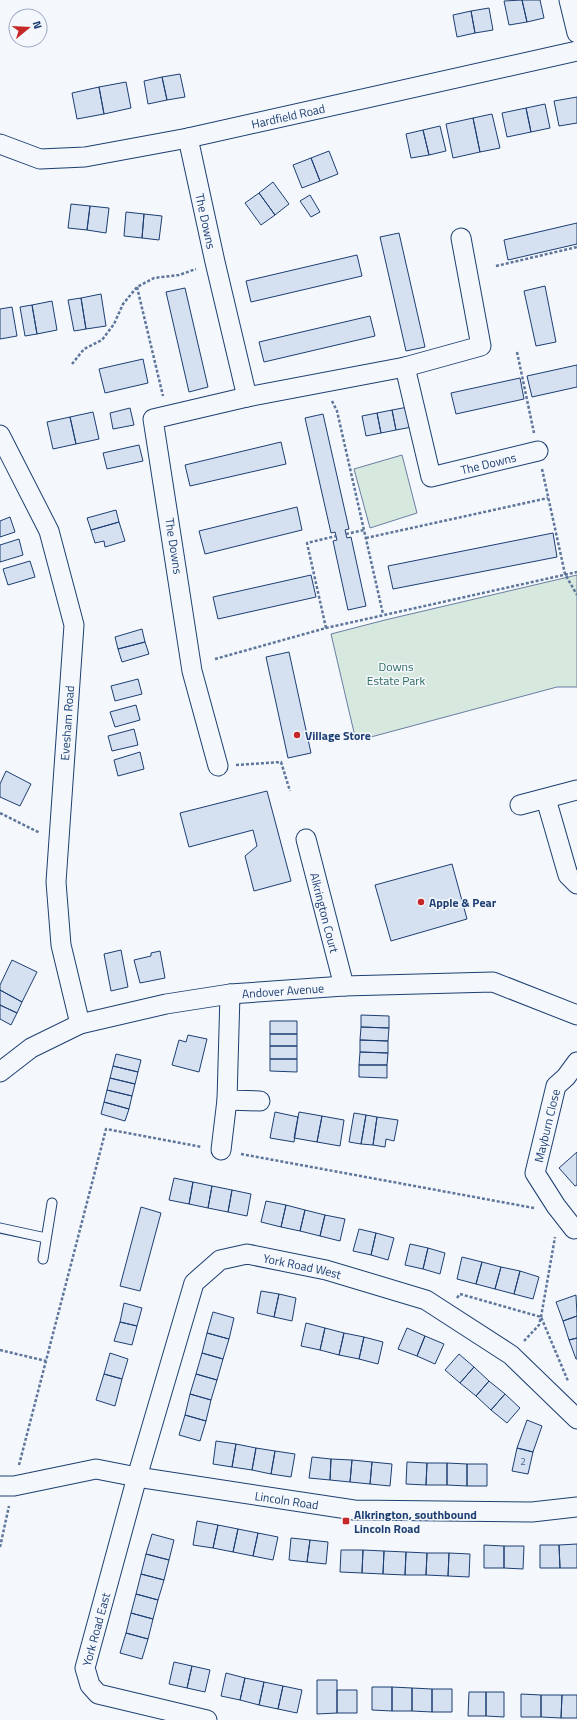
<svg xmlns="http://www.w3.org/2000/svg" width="577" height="1720" font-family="'Titillium Web',sans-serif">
	<rect width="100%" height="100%" fill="#f4f7fb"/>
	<!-- green -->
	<path fill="#d7e8df" stroke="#687fa3" d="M 402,455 L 417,513 L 370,528 L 354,469 Z
		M 577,575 L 577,687 L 557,687 L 356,741 L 331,634 L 385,620 Z"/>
	<!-- building -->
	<path fill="#d5e0f0" stroke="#1d3f73" d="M 522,0 L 540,0 L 544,18 L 527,22 Z
		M 522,0 L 527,22 L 509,25 L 504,1 Z
		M 489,8 L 493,30 L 475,33 L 471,11 Z
		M 471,11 L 475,33 L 457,37 L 453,15 Z
		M 180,74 L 185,97 L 167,100 L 162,77 Z
		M 162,77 L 167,100 L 148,104 L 144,81 Z
		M 126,82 L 131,108 L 104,114 L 99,87 Z
		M 99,87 L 104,114 L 77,119 L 72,93 Z
		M 577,97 L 577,123 L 559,126 L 554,101 Z
		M 545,104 L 550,128 L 531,132 L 526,108 Z
		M 526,108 L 531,132 L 507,137 L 502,113 Z
		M 492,114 L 500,148 L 480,152 L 473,118 Z
		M 473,118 L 480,152 L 453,158 L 446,124 Z
		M 440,126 L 446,151 L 429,155 L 423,130 Z
		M 423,130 L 429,155 L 411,158 L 406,134 Z
		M 329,151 L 338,174 L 320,181 L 311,158 Z
		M 311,158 L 320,181 L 302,188 L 293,165 Z
		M 273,182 L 289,204 L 275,215 L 259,193 Z
		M 259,193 L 275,215 L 261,225 L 245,203 Z
		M 310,195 L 320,212 L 311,217 L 300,201 Z
		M 71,204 L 90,206 L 87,230 L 68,228 Z
		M 90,206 L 109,208 L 106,233 L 87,230 Z
		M 126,212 L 144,214 L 142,238 L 124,236 Z
		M 144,214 L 162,216 L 159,240 L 142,238 Z
		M 577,223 L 577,244 L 508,260 L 504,240 Z
		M 399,233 L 425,347 L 406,351 L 380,237 Z
		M 357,255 L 362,276 L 251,302 L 246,281 Z
		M 545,286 L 556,342 L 536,346 L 524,291 Z
		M 185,288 L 208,387 L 189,392 L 166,292 Z
		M 101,294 L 106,326 L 86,329 L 81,298 Z
		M 81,298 L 86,329 L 74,331 L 68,300 Z
		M 52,301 L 57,330 L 37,334 L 32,305 Z
		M 32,305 L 37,334 L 25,336 L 20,307 Z
		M 12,307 L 17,336 L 0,339 L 0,309 Z
		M 370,316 L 375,336 L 264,362 L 259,342 Z
		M 143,359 L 148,383 L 105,393 L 99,369 Z
		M 577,365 L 577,387 L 532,397 L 527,376 Z
		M 520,378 L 524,399 L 456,414 L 451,393 Z
		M 408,407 L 412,427 L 396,430 L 392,410 Z
		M 130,408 L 134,425 L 113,429 L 110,413 Z
		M 392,410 L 396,430 L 381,433 L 377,413 Z
		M 93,412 L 99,439 L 76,444 L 70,417 Z
		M 377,413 L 381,433 L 366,436 L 362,416 Z
		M 323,414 L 349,529 L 345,530 L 347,538 L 351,537 L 366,606 L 348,610 L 333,541 L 337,540 L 335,532 L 331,533 L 305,418 Z
		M 70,417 L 76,444 L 53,449 L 47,422 Z
		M 281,442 L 286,464 L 190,486 L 185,465 Z
		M 139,445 L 143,461 L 107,469 L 103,453 Z
		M 297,507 L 302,530 L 205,554 L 199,531 Z
		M 116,510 L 119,522 L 91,530 L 87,518 Z
		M 10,517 L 15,532 L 0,537 L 0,521 Z
		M 119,522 L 125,541 L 105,547 L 104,541 L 95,543 L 91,530 Z
		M 553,533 L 557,557 L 393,589 L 388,566 Z
		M 19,539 L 23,555 L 0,562 L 0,545 Z
		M 30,561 L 35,577 L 8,585 L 3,569 Z
		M 311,575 L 316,597 L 218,619 L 213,597 Z
		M 142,629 L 145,642 L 118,649 L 115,637 Z
		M 145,642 L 149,654 L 122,662 L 118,649 Z
		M 289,652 L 311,753 L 288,758 L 266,657 Z
		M 138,679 L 142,694 L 115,701 L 111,686 Z
		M 136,705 L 140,720 L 115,727 L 110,712 Z
		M 134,729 L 138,745 L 112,751 L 108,736 Z
		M 140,752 L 144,769 L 118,776 L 114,760 Z
		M 6,771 L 31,784 L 20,806 L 0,797 L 0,784 Z
		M 267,791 L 291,881 L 254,891 L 245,856 L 257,846 L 253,830 L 189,847 L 180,813 Z
		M 452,864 L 467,919 L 391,941 L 375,885 Z
		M 121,950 L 128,987 L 111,991 L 104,954 Z
		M 160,951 L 165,978 L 140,983 L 134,960 L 151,956 L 151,953 Z
		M 12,960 L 37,972 L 22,1002 L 0,990 L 0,985 Z
		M 0,990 L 22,1002 L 17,1013 L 0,1005 Z
		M 0,1005 L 17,1013 L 11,1025 L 0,1019 Z
		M 361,1015 L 389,1016 L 389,1028 L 361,1027 Z
		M 270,1021 L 297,1021 L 297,1034 L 270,1034 Z
		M 361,1027 L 389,1028 L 388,1041 L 360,1040 Z
		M 270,1034 L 297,1034 L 297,1046 L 270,1046 Z
		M 188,1035 L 207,1039 L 199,1072 L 172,1065 L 179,1040 L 186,1042 Z
		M 360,1040 L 388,1041 L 388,1053 L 360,1052 Z
		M 270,1046 L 297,1046 L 297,1059 L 270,1059 Z
		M 360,1052 L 388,1053 L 387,1065 L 359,1065 Z
		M 116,1054 L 141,1060 L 138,1072 L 113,1066 Z
		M 270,1059 L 297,1059 L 297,1072 L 270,1071 Z
		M 359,1065 L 387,1065 L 387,1078 L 359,1077 Z
		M 113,1066 L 138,1072 L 135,1084 L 110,1078 Z
		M 110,1078 L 135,1084 L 132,1096 L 107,1090 Z
		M 107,1090 L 132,1096 L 129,1109 L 104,1102 Z
		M 104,1102 L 129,1109 L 125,1121 L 101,1114 Z
		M 275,1112 L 298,1117 L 294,1142 L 270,1138 Z
		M 299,1112 L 322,1116 L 317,1142 L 294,1138 Z
		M 354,1113 L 366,1115 L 361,1144 L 349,1142 Z
		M 366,1115 L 377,1117 L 373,1145 L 361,1144 Z
		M 322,1116 L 344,1120 L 340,1146 L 317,1142 Z
		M 377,1117 L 398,1120 L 394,1141 L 386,1139 L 385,1147 L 373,1145 Z
		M 577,1152 L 577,1185 L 575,1186 L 559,1168 Z
		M 174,1178 L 193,1182 L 189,1204 L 169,1200 Z
		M 193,1182 L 212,1186 L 208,1208 L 189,1204 Z
		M 212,1186 L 232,1190 L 228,1212 L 208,1208 Z
		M 232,1190 L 251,1194 L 247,1216 L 228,1212 Z
		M 266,1201 L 286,1205 L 281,1227 L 261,1222 Z
		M 286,1205 L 305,1210 L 300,1231 L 281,1227 Z
		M 141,1207 L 161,1213 L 140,1291 L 120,1286 Z
		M 305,1210 L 325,1215 L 320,1236 L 300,1231 Z
		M 325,1215 L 345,1219 L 340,1241 L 320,1236 Z
		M 359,1229 L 376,1233 L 371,1255 L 353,1251 Z
		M 376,1233 L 394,1238 L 388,1260 L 371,1255 Z
		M 410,1244 L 428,1248 L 423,1269 L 405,1265 Z
		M 428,1248 L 445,1253 L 440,1274 L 423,1269 Z
		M 462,1257 L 482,1262 L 476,1284 L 457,1279 Z
		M 482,1262 L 501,1267 L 495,1289 L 476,1284 Z
		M 501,1267 L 520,1271 L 514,1294 L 495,1289 Z
		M 520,1271 L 539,1277 L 533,1299 L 514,1294 Z
		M 261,1291 L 279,1294 L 274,1317 L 257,1313 Z
		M 279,1294 L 296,1298 L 292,1321 L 274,1317 Z
		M 576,1295 L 577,1316 L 563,1321 L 556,1302 Z
		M 124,1303 L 142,1308 L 137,1326 L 120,1322 Z
		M 213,1312 L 234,1318 L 229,1339 L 207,1333 Z
		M 577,1316 L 577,1338 L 569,1340 L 563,1321 Z
		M 120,1322 L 137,1326 L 132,1345 L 114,1341 Z
		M 306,1323 L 325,1328 L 320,1350 L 301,1346 Z
		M 325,1328 L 344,1333 L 339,1355 L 320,1350 Z
		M 407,1328 L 425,1336 L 417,1356 L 398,1349 Z
		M 207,1333 L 229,1339 L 223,1359 L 202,1353 Z
		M 344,1333 L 364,1337 L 359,1359 L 339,1355 Z
		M 425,1336 L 444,1344 L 435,1364 L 417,1356 Z
		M 364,1337 L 383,1342 L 378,1364 L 359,1359 Z
		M 577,1338 L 577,1359 L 576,1359 L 569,1340 Z
		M 110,1353 L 128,1359 L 122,1379 L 104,1374 Z
		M 202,1353 L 223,1359 L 217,1380 L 196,1374 Z
		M 459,1354 L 474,1367 L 460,1383 L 445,1370 Z
		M 474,1367 L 489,1381 L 476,1396 L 460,1383 Z
		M 104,1374 L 122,1379 L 115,1406 L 96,1400 Z
		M 196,1374 L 217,1380 L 211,1400 L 190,1394 Z
		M 489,1381 L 505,1394 L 491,1410 L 476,1396 Z
		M 190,1394 L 211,1400 L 206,1421 L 185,1415 Z
		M 505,1394 L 520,1408 L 507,1423 L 491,1410 Z
		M 185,1415 L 206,1421 L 200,1441 L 179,1435 Z
		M 527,1420 L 542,1426 L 533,1452 L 517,1448 Z
		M 216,1441 L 236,1444 L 232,1467 L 213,1464 Z
		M 236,1444 L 256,1448 L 252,1470 L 232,1467 Z
		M 256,1448 L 275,1451 L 271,1474 L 252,1470 Z
		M 517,1448 L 533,1452 L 528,1474 L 512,1471 Z
		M 275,1451 L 295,1454 L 291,1477 L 271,1474 Z
		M 312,1457 L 331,1459 L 330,1480 L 309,1478 Z
		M 331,1459 L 352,1460 L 350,1482 L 330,1480 Z
		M 352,1460 L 372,1462 L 370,1484 L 350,1482 Z
		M 372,1462 L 392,1464 L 390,1486 L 370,1484 Z
		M 407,1462 L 427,1463 L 426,1485 L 406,1484 Z
		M 427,1463 L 447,1463 L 447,1485 L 426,1485 Z
		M 447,1463 L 467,1464 L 467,1486 L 447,1485 Z
		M 467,1464 L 487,1464 L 487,1486 L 467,1486 Z
		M 197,1521 L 218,1525 L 213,1548 L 193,1545 Z
		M 218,1525 L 238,1529 L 233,1552 L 213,1548 Z
		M 238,1529 L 258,1533 L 253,1556 L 233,1552 Z
		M 258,1533 L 278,1537 L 273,1560 L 253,1556 Z
		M 152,1534 L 174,1540 L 169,1560 L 146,1554 Z
		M 291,1538 L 310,1540 L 307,1562 L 289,1560 Z
		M 310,1540 L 328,1542 L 326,1564 L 307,1562 Z
		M 577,1544 L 577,1568 L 560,1568 L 559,1545 Z
		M 484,1545 L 504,1546 L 504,1568 L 484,1568 Z
		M 540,1545 L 559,1545 L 560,1568 L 540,1568 Z
		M 504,1546 L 524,1546 L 523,1569 L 504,1568 Z
		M 341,1550 L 363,1550 L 362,1573 L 340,1572 Z
		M 363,1550 L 384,1551 L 383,1574 L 362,1573 Z
		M 384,1551 L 406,1552 L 405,1575 L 383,1574 Z
		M 406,1552 L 427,1553 L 426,1575 L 405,1575 Z
		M 427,1553 L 449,1553 L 448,1576 L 426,1575 Z
		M 449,1553 L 470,1554 L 469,1577 L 448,1576 Z
		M 146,1554 L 169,1560 L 164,1580 L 141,1574 Z
		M 141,1574 L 164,1580 L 158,1600 L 136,1594 Z
		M 136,1594 L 158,1600 L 153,1619 L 131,1613 Z
		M 131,1613 L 153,1619 L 148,1639 L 126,1633 Z
		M 126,1633 L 148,1639 L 142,1659 L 120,1653 Z
		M 174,1662 L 192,1666 L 187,1688 L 169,1684 Z
		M 192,1666 L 210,1670 L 205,1692 L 187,1688 Z
		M 226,1673 L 245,1678 L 240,1700 L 221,1696 Z
		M 245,1678 L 264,1682 L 259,1705 L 240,1700 Z
		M 317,1680 L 337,1680 L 337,1713 L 317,1714 Z
		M 264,1682 L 283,1686 L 278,1709 L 259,1705 Z
		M 283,1686 L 302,1690 L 297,1713 L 278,1709 Z
		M 372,1687 L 392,1687 L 392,1711 L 372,1710 Z
		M 392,1687 L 412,1688 L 412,1711 L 392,1711 Z
		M 412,1688 L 432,1689 L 432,1712 L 412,1711 Z
		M 432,1689 L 452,1689 L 452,1712 L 432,1712 Z
		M 337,1690 L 357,1690 L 357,1713 L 337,1713 Z
		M 469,1692 L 486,1692 L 486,1716 L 468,1716 Z
		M 486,1692 L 504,1692 L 504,1717 L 486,1716 Z
		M 521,1694 L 541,1695 L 541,1717 L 521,1717 Z
		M 541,1695 L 562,1695 L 561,1718 L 541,1717 Z
		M 562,1695 L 577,1695 L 577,1718 L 561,1718 Z"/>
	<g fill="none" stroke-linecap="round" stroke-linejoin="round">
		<!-- lane casing -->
		<g stroke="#1d3f73" stroke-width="11">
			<path id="lane" d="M 0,1228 L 46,1238
				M 43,1259 L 52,1203"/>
		</g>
		<!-- street casing -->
		<g stroke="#1d3f73" stroke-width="21">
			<g id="street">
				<path d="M 569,0 L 577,33"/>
				<path id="s1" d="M 188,138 L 215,262 L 247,397"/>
				<path id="s2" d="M 0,144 L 40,159 L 85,157 L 188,138 L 577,51"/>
				<path id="s3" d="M 405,367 L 431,477 L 538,451"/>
				<path d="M 0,435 L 49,531 L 74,625 L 56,882 L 61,945 L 80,1024"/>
				<path d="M 218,766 L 192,671 L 153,419 L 247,397 L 405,367 L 481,346 L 461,238"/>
				<path d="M 546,799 L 568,875 L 577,884"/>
				<path d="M 520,805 L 577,790"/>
				<path id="s4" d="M 306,839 L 344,986"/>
				<path d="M 230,994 L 227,1100 L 260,1101"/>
				<path id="s5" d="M 0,1072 L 31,1048 L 80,1024 L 166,1004 L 230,994 L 344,986 L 493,982 L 577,1015"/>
				<path d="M 221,1150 L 227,1100"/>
				<path id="s6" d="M 574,1229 L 556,1206 L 535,1173 L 556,1086 L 566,1077 L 577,1062"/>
				<path id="s7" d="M 0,1486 L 14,1486 L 96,1469 L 137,1477 L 354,1510 L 532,1512 L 577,1507"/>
				<path id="s8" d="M 207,1720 L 98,1694 L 90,1685 L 85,1668 L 137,1477 L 194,1283 L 220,1260 L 247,1254 L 326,1270 L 426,1300 L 511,1355 L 577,1419"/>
			</g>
		</g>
		<!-- path -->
		<path stroke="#5e769c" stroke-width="2.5" stroke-dasharray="3 2" stroke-linecap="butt" d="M 496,266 L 577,247
			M 137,287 L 163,396
			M 517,352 L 534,433
			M 72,364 L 84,349 L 102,340 L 114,324 L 123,304 L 137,287 L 154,278 L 179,275 L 196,269
			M 332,401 L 337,411 L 383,614
			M 542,469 L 565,574 L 577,595
			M 346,534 L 364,530
			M 366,538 L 548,498
			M 326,628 L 307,543 L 336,536
			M 215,659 L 326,628 L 577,572
			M 236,765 L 281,762 L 290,791
			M 0,813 L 40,833
			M 241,1154 L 534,1208
			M 457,1298 L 460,1294 L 541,1317 L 568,1381
			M 524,1341 L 539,1325 L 541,1317 L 555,1237
			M 0,1350 L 46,1361
			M 19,1465 L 106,1129 L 202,1147
			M 0,1547 L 9,1506"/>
		<!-- lane -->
		<use href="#lane" stroke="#f4f7fb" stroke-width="9"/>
		<!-- street -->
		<use href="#street" stroke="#f4f7fb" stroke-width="19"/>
	</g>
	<!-- markers -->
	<g fill="#c62828" stroke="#f4f7fb" stroke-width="1.5">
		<circle cx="297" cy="735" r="4"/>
		<circle cx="421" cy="902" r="4"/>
		<rect x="342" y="1517" width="8" height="8" rx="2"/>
	</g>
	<g text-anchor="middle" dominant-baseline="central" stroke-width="3" stroke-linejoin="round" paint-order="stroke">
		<!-- number labels -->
		<g font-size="10" fill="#4b6792">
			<text x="523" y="1461">2</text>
		</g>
		<!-- street labels -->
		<g font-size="12" fill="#1d3f73" stroke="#f4f7fb">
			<text stroke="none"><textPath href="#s2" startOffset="295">Hardfield Road</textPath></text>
			<text stroke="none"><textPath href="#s1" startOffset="85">The Downs</textPath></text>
			<text stroke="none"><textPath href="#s3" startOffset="172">The Downs</textPath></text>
			<text transform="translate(174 546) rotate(81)">The Downs</text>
			<text transform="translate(67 723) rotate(-86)">Evesham Road</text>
			<text stroke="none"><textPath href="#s4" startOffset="76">Alkrington Court</textPath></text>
			<text stroke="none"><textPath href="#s5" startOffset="300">Andover Avenue</textPath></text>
			<text stroke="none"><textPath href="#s6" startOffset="117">Mayburn Close</textPath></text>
			<text stroke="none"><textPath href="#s8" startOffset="661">York Road West</textPath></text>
			<text stroke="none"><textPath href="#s7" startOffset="291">Lincoln Road</textPath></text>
			<text stroke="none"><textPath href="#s8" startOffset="182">York Road East</textPath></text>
		</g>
		<!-- park labels -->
		<g font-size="12" fill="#2c6c60" stroke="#f4f7fb">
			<text x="396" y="666">Downs<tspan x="396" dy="14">Estate Park</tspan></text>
		</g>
		<!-- poi labels -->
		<g font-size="12" font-weight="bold" fill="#1d3f73" stroke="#f4f7fb" text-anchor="start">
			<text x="305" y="735">Village Store</text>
			<text x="429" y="902">Apple &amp; Pear</text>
			<text x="354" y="1514">Alkrington, southbound<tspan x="354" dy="14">Lincoln Road</tspan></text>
		</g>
	</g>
	<!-- north arrow -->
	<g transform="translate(28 28) rotate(72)"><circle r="19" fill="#f4f7fb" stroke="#9eadc5"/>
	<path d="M0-3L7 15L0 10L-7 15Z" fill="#c62828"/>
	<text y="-6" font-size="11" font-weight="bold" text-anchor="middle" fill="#1d3f73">N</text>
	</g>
</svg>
